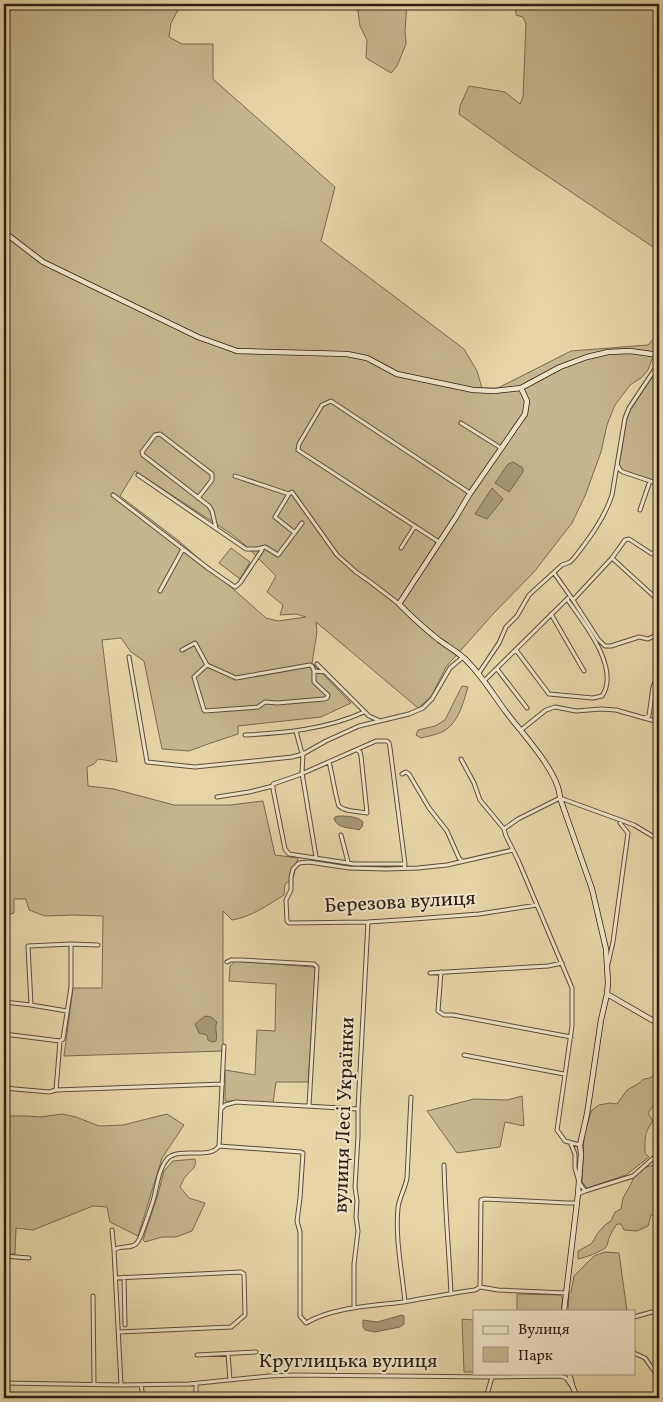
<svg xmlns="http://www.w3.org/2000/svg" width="663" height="1402" font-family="Vollkorn,serif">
	<rect width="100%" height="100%" fill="#e6d4a7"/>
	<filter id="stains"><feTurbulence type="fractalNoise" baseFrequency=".004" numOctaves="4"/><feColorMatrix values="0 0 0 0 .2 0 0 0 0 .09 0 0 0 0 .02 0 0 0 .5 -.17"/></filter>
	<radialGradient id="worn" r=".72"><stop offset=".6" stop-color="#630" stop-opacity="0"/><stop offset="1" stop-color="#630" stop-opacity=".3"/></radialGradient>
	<!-- green -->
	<path fill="#c6b58e" stroke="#796a51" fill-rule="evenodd" d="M 4,4 L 160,4 L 178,10 L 171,23 L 169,37 L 182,44 L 213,44 L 213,79 L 335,187 L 321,241 L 464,349 L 477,371 L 482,388 L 498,388 L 571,351 L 648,345 L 656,336 L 657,337 L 659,331 L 659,359 L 652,359 L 648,370 L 641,378 L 630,385 L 615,405 L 607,425 L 601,452 L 585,496 L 572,523 L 534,572 L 493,614 L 446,667 L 431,697 L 418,708 L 316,622 L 317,632 L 312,663 L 351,703 L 321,717 L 238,726 L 238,734 L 208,744 L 189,751 L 162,749 L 144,661 L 131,652 L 121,638 L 102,640 L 117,762 L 98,759 L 94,764 L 87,767 L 88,786 L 114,789 L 174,805 L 230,805 L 263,801 L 275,855 L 298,858 L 293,878 L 285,884 L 284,895 C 268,905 251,917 232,920 L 223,911 L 223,1051 L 64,1056 L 73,988 L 102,988 L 103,916 L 72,915 L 45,916 L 29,910 L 26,899 L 14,899 L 14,913 L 4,916 ZM 135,471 L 230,533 L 244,544 L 276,576 L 267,592 L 283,605 L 280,615 L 296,614 L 306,617 L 278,621 L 266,618 L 179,541 L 120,496 Z
		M 357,4 L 407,4 L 405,31 L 406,44 L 397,66 L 391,73 L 366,58 L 367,40 L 360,26 Z
		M 515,4 L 659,4 L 659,251 L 519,157 L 459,114 L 460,106 L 469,86 L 505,92 L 520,104 L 523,97 L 526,24 L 523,17 L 516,15 Z
		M 659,367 L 659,482 L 622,470 L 619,466 L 626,423 L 629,412 Z
		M 231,548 L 250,562 L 240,579 L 219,563 Z
		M 462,686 L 468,687 C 463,703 459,722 444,731 C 437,735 428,736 421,738 L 416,735 L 418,730 L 435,726 L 445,720 Z
		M 235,961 L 313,967 L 316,969 L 308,1082 L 276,1082 L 273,1103 L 225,1101 L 225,1070 L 255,1075 L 257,1030 L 275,1031 L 276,984 L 229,981 L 230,966 Z
		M 659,1071 L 659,1091 L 658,1092 C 658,1100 654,1106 649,1111 L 649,1115 L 653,1121 C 644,1133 645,1138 645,1153 L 649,1157 L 626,1175 L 587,1188 L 582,1182 L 584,1133 L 592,1110 L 599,1105 L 610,1103 L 617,1104 L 627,1090 L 638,1084 L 644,1079 L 650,1078 Z
		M 522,1096 L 524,1126 L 505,1122 L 500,1147 L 457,1153 L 427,1111 L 474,1099 L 507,1100 Z
		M 62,1114 L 76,1117 L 99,1126 L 123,1125 L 167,1114 L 184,1125 L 162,1158 L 138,1236 L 110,1222 L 107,1207 L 93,1206 L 33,1230 L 16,1228 L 15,1254 L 4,1254 L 4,1116 L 28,1116 L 40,1117 Z
		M 195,1159 C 197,1169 191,1169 186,1176 C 183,1179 182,1184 180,1187 L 189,1198 L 205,1203 L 192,1231 L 176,1237 L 162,1237 L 145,1242 L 143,1240 L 158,1194 L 164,1171 L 173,1161 Z
		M 659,1163 L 659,1215 L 651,1215 L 648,1226 L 637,1231 L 624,1230 L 621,1224 L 617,1224 C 614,1228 611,1233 609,1238 C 609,1238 607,1245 607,1246 C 604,1251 584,1258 578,1259 L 578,1251 L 591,1244 L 594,1240 L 597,1234 L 605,1225 L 611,1221 L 615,1212 L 621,1209 L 623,1198 L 631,1184 L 635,1175 L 644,1168 Z
		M 605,1252 L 619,1253 L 627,1311 L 568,1311 L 569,1293 L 571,1292 L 574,1276 L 594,1256 Z
		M 517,1294 L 560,1295 L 563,1298 L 561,1311 L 517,1311 Z
		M 462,1319 L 474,1320 L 474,1372 L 464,1372 Z"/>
	<!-- water -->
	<path fill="#a79775" stroke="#76674e" d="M 513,462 L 523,468 L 523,472 L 509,492 L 495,483 L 508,464 Z
		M 492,488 L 503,499 L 487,519 L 475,514 Z
		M 339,816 C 347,816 357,816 363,822 L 362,827 L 359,830 C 349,827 338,829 334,819 L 335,817 Z
		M 205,1016 L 211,1017 L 217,1022 C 214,1028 218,1034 216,1041 L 212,1042 L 208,1040 L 207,1035 L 199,1033 L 195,1024 Z
		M 402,1315 L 404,1316 L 404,1324 L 400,1327 L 375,1332 L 365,1330 L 363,1327 L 363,1320 L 377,1322 Z"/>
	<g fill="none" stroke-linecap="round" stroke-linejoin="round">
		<!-- street casing -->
		<g stroke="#5a4d39" stroke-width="5">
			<path id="street" d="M 461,423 L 501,448
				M 618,466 L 620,470 L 623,472 L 659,484
				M 138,475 L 246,549 L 257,549 L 265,547 L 278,555 L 302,523
				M 235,476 L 289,494 L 292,492 L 337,555 L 356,572 L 369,581 L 399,604
				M 289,494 L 275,517 L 295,533
				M 113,495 L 209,569 L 235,587 L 240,583 L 262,550 L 261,549
				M 198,498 L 212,480 L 212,474 L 160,434 L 155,435 L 142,452 L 143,455 L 209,506 L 212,511 L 216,528
				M 640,510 L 650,481
				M 439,542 L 298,450 L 299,444 L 322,405 L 331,401 L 470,493
				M 401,548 L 415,526
				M 612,558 L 659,601
				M 554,573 L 573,600 L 612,558 L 625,540 L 629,539 L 652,554 L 659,548
				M 160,591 L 183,549
				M 573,600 L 598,639 L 605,646 L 611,646 L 639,637 L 648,639 L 659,634
				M 551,614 L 584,671
				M 182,650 L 195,643 L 207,665 L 236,678 L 310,665 L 312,666 L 314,671 L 325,672
				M 516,650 L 549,694 L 593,698 L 602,696 C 621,668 583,622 567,599
				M 129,657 L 147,762 L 195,767 L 292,757 L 303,754 L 326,741 L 359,726 L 409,714 L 423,708 L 432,699 L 450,668 L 463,657
				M 317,664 L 369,716 L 378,720
				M 207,665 L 194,677 L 204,710 L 205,711 L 258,707 L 265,702 L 277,703 L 324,699 L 327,698 L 328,695 L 314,682 L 314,671
				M 497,669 L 527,708
				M 479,673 L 499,643 L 506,627 L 517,616 L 529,595 L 562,565 L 570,562 L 574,558 C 589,539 604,519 612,495 L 625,418 L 629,408 L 659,363
				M 659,679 L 655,682 L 653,687 L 649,716 L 644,718 L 659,722
				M 485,680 L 568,598
				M 521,730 L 546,710 L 555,707 L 576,711 L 601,709 L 616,710 L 644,718
				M 296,731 L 301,750 L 303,754 L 302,773 L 316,857
				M 245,735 C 285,733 327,729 364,712
				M 461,759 L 474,783 L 480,800 L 504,829
				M 329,762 C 331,768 337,804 339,806 C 345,812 358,811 367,813 L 361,756 L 360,752 L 357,750
				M 402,774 L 406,772 L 409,774 L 429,808 L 447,831 L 459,858 L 462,861
				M 217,797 L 249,792 L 273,786
				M 341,835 L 348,862
				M 513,850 L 447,865 L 418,868 L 386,869 L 349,868 L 309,862 L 299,863 L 293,869 L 291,877 L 291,890 L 286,900 L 287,921 L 289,923 L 368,922 L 414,919 L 479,914 L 537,905
				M 404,868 L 405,864 L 390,748 L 389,743 L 387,741 L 376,741 L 299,775 L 273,784 L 273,789 L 285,849 L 289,854 L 354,864 L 405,864
				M 227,962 L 231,960 L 242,960 L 314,964 L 317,967 L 309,1106
				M 608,964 L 613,942 L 628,833 L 620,823 L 620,820
				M 441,972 L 438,1011 L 444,1015 L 453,1015 L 571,1037
				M 430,973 L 548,966 L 562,963
				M 4,1002 L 31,1005
				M 67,1011 L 31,1005 L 28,946 L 71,944 L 98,945
				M 4,1034 L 60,1041
				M 464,1055 L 564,1074
				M 4,1088 L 49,1092 L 56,1090 L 223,1084
				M 56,1090 L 60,1041 L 63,1039 L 71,987 L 71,944
				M 222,1108 L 225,1105 L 236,1102 L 358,1109
				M 570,1142 L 575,1154 L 575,1168 L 579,1182 L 585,1191
				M 580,1145 L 565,1141 L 557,1130 L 572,1026 L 572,988 L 518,860 L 506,836 L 504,829 L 518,819 L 560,798 L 634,825 L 659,840
				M 219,1146 L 301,1152 L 303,1153 L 300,1198 L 297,1221 L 300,1232 L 300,1316 L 306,1323 C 333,1307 372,1306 403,1302 C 427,1298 451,1293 475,1290 L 480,1287
				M 444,1165 C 445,1208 449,1251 451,1294
				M 578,1194 L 585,1191 L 633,1176 L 659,1153
				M 112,1230 L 114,1250
				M 4,1256 L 29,1258
				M 124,1277 L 125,1325
				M 116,1278 L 241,1272 L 244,1274 L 245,1315 L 231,1327 L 119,1332
				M 566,1293 L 498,1290 L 480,1287 L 481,1200 L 485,1199 L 567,1203 L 576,1203
				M 93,1296 L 94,1384
				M 405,1302 C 402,1271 395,1238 398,1208 C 399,1198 405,1189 407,1178 L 411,1097
				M 354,1308 L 354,1264 L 358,1231 L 356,1217 L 357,1201 L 355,1187 L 358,1136 L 358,1109 L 368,922
				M 634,1317 L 659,1310
				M 634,1353 L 645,1358 L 659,1378
				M 228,1354 L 230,1380
				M 197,1355 L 256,1352
				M 4,1383 L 121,1385 L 114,1250 C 120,1245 130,1249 136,1244 C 140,1240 142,1233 144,1227 C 147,1219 150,1210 153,1201 C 157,1188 158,1169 168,1158 C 181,1147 210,1160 219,1146 L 224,1046
				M 121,1385 L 189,1384 L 269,1376 L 294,1375 L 492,1377 L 560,1376 L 566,1378 L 571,1385
				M 141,1385 L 143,1398
				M 196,1398 L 196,1384
				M 486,1398 L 492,1377
				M 641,1398 L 647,1396 L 659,1394"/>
		</g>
		<!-- secondary casing -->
		<g stroke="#2c2014" stroke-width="6">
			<path id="secondary" d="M 4,232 L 43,262 L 198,337 L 237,351 L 347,354 L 367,358 L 397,374 L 473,390 L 494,391 L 521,388 L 560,367 L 587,357 L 608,352 L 630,351 L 659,355
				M 521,388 L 527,401 L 525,414 L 469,495 L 456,517 L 399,604 C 412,617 425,629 439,640 C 447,646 456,651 464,658 C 481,674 492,693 506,712 C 522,733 559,772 560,798 L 592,889 L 606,949 L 608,983 L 607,994 L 601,1020 L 587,1114 L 580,1145 L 581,1154 L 578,1194 L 564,1311
				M 607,994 L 659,1024
				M 569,1373 L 572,1385 L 577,1398"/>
		</g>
		<!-- street -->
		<use href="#street" stroke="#efe3c6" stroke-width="3"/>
		<!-- secondary -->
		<use href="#secondary" stroke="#efe3c6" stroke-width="4.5"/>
	</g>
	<g text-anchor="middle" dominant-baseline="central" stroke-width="4" stroke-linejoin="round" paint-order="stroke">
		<!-- street labels -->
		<g font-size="20" fill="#2c2014" stroke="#efe3c6">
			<text transform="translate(400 903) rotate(-3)">Березова вулиця</text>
			<text transform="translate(345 1115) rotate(-88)">вулиця Лесі Українки</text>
			<text x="348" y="1362">Круглицька вулиця</text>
		</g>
	</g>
	<!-- margin -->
	<rect width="663" height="1402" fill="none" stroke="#e6d4a7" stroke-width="20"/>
	<rect x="5" y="5" width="653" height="1392" fill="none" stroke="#2c2014" stroke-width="2.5"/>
	<rect x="10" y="10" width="643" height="1382" fill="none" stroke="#2c2014"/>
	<!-- legend -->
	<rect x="473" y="1310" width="162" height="65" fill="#efe3c6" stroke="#a1957f"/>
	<rect x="483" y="1326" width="25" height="8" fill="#efe3c6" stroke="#a1957f"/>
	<text x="518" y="1334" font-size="15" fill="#2c2014">Вулиця</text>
	<rect x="483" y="1347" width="25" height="15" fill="#c6b58e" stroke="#a1957f"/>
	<text x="518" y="1360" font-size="15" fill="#2c2014">Парк</text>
	<rect width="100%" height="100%" filter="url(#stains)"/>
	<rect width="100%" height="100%" fill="url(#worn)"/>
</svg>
